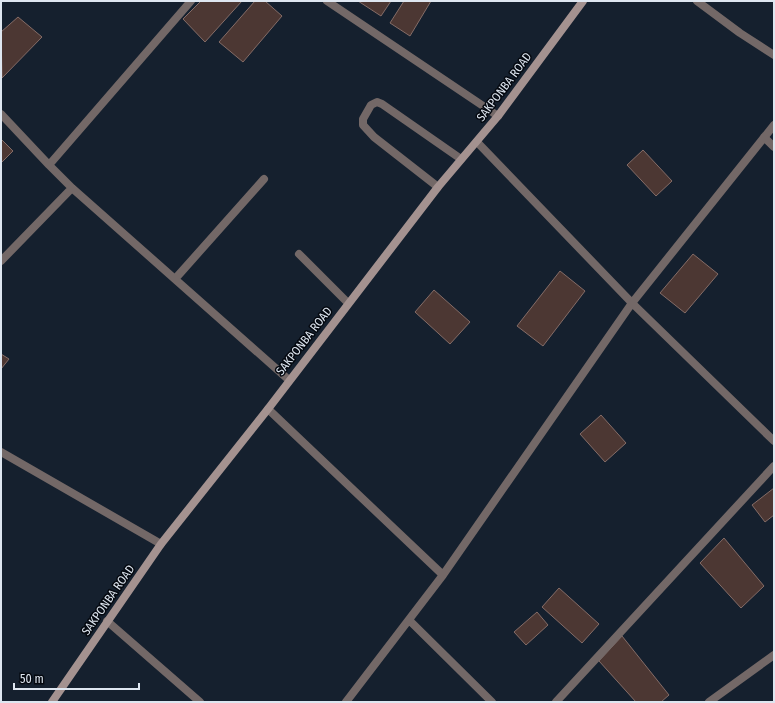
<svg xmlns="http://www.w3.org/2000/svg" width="775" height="703" font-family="'Fira Sans Condensed',sans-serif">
	<rect width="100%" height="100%" fill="#15202e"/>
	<!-- building -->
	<path fill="#4c3733" stroke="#846c67" d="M 201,1 L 242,1 L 205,42 L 183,19 Z
		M 255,1 L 265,1 L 282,16 L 243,62 L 219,42 Z
		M 358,1 L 391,1 L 381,16 Z
		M 404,1 L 431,1 L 410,36 L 390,23 Z
		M 18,17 L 42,37 L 2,78 L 1,32 Z
		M 1,139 L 13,151 L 1,163 Z
		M 643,150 L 672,181 L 656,196 L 627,165 Z
		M 693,254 L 718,274 L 685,313 L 660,293 Z
		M 560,271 L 585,291 L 543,346 L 517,326 Z
		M 434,290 L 470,322 L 450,344 L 415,312 Z
		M 1,354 L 9,359 L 1,369 Z
		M 601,415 L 626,443 L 605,462 L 580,434 Z
		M 774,488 L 774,515 L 765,522 L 752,505 Z
		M 724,538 L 764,586 L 741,608 L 700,563 Z
		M 559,588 L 599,624 L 582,643 L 542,607 Z
		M 537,612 L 548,625 L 526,645 L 514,632 Z
		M 622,636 L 669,695 L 661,702 L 636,702 L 599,661 Z"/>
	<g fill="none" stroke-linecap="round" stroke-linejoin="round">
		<!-- lane -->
		<path stroke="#736867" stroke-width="8" d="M 697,1 L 740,33 L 774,55
			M 438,187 L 374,137 L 363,125 L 363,119 L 371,105 L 377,102 L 382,104 L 461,159
			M 299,254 L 348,303"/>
		<!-- street -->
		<path stroke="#736867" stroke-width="8" d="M 327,1 L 498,116
			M 1,114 L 49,165 L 72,188 L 289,380
			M 764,137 L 774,147
			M 477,142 L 632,303 L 774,441
			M 49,165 L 191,1
			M 1,261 L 72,188
			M 175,279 L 264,179
			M 268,409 L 443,575
			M 1,452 L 161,544
			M 409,620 L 492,702
			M 107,621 L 200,702
			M 346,702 L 443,575 L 632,303 L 774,125
			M 556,702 L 774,466
			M 709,702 L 774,655"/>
		<!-- secondary -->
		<path stroke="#a49290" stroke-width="8" d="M 52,702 L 161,544 L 268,409 L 438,187 L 498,116 L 583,1"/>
	</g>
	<g text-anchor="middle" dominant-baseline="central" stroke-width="3" stroke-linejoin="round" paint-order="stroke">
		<!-- street labels -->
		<g font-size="12" fill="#dee6f0" stroke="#050910">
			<text transform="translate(504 87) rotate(-53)">SAKPONBA ROAD</text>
			<text transform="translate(304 341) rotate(-52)">SAKPONBA ROAD</text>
			<text transform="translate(108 600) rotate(-55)">SAKPONBA ROAD</text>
		</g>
	</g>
	<!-- border -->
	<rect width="775" height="703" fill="none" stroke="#dee6f0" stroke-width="4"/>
	<!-- scale -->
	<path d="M14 683v6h125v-6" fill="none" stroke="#dee6f0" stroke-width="2"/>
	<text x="20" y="683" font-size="12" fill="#dee6f0" stroke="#050910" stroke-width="3" paint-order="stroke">50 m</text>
</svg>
